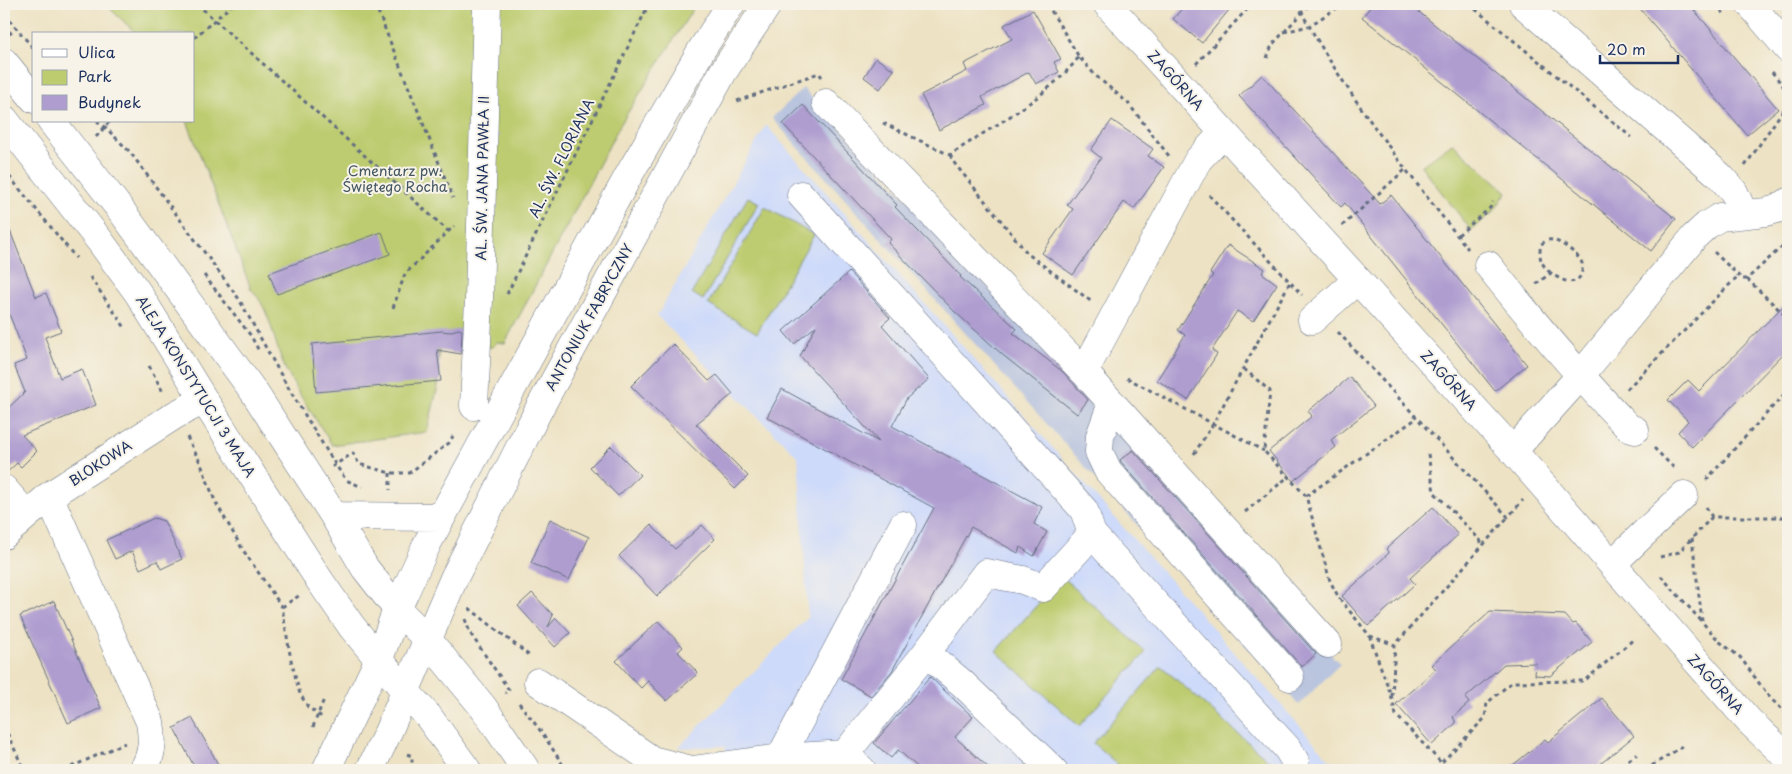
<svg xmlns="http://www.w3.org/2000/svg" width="1792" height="774" font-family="'Playpen Sans',sans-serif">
	<rect width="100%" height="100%" fill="#f7f3e8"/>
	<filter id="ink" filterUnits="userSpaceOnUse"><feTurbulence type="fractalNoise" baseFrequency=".02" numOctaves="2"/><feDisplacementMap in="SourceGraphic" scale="10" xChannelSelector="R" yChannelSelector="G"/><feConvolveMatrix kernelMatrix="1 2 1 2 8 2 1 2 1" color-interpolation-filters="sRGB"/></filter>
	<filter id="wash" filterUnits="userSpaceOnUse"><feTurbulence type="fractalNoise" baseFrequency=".0096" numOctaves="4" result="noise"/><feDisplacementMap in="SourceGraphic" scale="20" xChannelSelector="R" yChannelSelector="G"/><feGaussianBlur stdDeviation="1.12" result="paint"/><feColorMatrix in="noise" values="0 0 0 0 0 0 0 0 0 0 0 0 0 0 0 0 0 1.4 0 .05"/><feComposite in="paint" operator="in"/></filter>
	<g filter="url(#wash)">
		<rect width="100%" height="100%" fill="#ede2c3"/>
		<!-- built -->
		<path fill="#cedafa" d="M 766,125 L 1329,759 L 1352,770 L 729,770 L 725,746 L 678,748 L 808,617 L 798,457 L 657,316 Z"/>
		<!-- industrial -->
		<path fill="#b9c4de" d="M 803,88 L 1340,664 L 1299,705 L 772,118 Z"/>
		<!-- green -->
		<path fill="#bdcc6f" stroke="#6c7e66" d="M 105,4 L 696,4 L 620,125 L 505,343 L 497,342 L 493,347 L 439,347 L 438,386 L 427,432 L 332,445 C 317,420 299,396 286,370 C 273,343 272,311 251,289 L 187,121 L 194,121 L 194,34 L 137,34 Z
			M 1452,143 L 1507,192 L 1493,212 L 1471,230 L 1421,166 Z
			M 748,197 L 759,203 L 703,300 L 692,293 Z
			M 765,207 L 814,235 L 757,333 L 708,304 Z
			M 1062,577 L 1146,652 L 1079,726 L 996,651 Z
			M 1161,666 L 1276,767 L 1273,770 L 1124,770 L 1093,743 Z"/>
		<g id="blocks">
			<!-- building -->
			<path fill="#af9dd0" d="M 1186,4 L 1234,4 L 1202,43 L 1173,19 Z
				M 1373,4 L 1409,4 L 1676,219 L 1651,251 L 1362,17 Z
				M 1636,4 L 1689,4 L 1778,109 L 1747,135 Z
				M 1033,10 L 1061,59 L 1054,62 L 1059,72 L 1036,84 L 1029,72 L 982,97 L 986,105 L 939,130 L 921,95 L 967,71 L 964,64 L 1012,39 L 1004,25 Z
				M 876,58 L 894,70 L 880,89 L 864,77 Z
				M 1262,75 L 1380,204 L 1391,195 L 1527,365 L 1495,391 L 1345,203 L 1341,207 L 1239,96 Z
				M 803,105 L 897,205 L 895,207 L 961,276 L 960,277 L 1017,329 L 1013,333 L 1063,372 L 1088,400 L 1077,414 L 1004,356 L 955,312 L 888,243 L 891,239 L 783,124 Z
				M 1112,120 L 1153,149 L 1148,156 L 1164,167 L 1134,209 L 1124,202 L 1073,275 L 1042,253 L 1073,209 L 1067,205 L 1101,158 L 1091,150 Z
				M 5,218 L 36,297 L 46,293 L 61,331 L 45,337 L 60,378 L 82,369 L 96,405 L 22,435 L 37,451 L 21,467 L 17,463 L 5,474 L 4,474 L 4,412 L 25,392 L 14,365 L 27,360 L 4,301 L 4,219 Z
				M 382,232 L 390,254 L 277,294 L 269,273 Z
				M 1228,245 L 1265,269 L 1262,273 L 1277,284 L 1253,321 L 1237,311 L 1212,350 L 1217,354 L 1188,400 L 1157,380 L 1185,335 L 1178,330 L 1213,275 L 1210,273 Z
				M 849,272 L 890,318 L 882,325 L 929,379 L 907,398 L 892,426 L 1042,507 L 1034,524 L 1047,532 L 1034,556 L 1020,547 L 1018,553 L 971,527 L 892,671 L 871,696 L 841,679 L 934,508 L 767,417 L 782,389 L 879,442 L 800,356 L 816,326 L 794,344 L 783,331 Z
				M 1788,301 L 1788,349 L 1692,447 L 1678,432 L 1688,421 L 1668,400 L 1688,380 L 1699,391 Z
				M 458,329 L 462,330 L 461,354 L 437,350 L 441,381 L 316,392 L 312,344 L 442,331 L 449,332 Z
				M 673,344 L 709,381 L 717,375 L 733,394 L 696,424 L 748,476 L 735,489 L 631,386 Z
				M 1350,377 L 1374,406 L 1331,440 L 1336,447 L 1293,481 L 1269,451 L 1312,416 L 1308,411 Z
				M 611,446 L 640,475 L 618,496 L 590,467 Z
				M 1133,450 L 1316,654 L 1302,667 L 1121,462 L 1120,460 Z
				M 1433,507 L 1458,535 L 1410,578 L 1415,584 L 1368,626 L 1342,596 L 1389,553 L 1386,549 Z
				M 154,518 L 164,521 L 182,559 L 161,569 L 157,561 L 140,569 L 132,551 L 115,559 L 106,540 Z
				M 550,519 L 589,537 L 569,580 L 531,563 Z
				M 651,525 L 675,549 L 702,525 L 715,539 L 657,596 L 619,556 Z
				M 532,593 L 553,615 L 548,627 L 556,618 L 570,633 L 555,647 L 518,606 Z
				M 54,601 L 101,708 L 68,723 L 20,616 Z
				M 1490,612 L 1565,615 L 1573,624 L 1576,623 L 1592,642 L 1550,676 L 1535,675 L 1536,663 L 1504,664 L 1465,698 L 1469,703 L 1453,717 L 1456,723 L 1432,745 L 1396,704 L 1436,669 L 1431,665 Z
				M 658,621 L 683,647 L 678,652 L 698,673 L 667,701 L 648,681 L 641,688 L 616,661 Z
				M 930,677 L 973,717 L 955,737 L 991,770 L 921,770 L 898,750 L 891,758 L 874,743 Z
				M 1602,698 L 1634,736 L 1593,770 L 1507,770 L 1545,739 L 1548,742 Z
				M 192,718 L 212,753 L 221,770 L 196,770 L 174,728 Z"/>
		</g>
	</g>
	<g filter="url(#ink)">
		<use href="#blocks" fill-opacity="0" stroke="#646e81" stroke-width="1"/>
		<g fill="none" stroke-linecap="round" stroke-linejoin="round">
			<!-- minor casing -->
			<g stroke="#646e81" stroke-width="29">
				<path id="minor" d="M 1107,4 L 1513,451 L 1749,721 L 1788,758
					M 1523,4 L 1720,176 L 1734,192 L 1744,214
					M 1750,4 L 1788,49
					M 826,103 L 1084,372 L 1198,160 L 1223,133
					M 801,195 L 1084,510 L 1092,534 L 1287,748 L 1295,761 L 1294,770
					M 1488,265 C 1533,322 1579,376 1629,428 L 1635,430
					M 1312,320 L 1357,280
					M 1084,372 L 1328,644
					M 1112,403 L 1100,436 L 1099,452 L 1108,471 L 1290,677
					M 474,406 L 479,299 L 487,4
					M 1513,451 L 1580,376 L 1695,236 L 1707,225 L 1720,217 L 1766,212 L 1777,209 L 1788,202
					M 4,489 L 27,515
					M 49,496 L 150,722 C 153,740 153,754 143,770
					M 4,535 L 49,496 L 175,415 L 204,400
					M 1612,564 L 1684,495
					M 926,653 L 962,683 L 1053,770
					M 538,682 L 652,760 L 692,770 L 780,758 L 845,754 L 862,770
					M 845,754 L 926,653 L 986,573 L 1023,580 L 1043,588 L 1092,534
					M 780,758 L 903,525"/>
			</g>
			<!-- major casing -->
			<g stroke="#646e81" stroke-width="29">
				<path id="major" d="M 4,62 L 34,99
					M 4,119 L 100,241 L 138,293 L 204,400 L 320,581 L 352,627 L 406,692 L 428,716 L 467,770
					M 51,121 L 120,209 L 254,392 L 334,516 L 365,568 L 397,609 L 427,639 L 483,707 L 526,770
					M 334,516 L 441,517
					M 326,770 L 379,659 L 397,609 L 428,542 L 630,173 L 702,49 L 731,4
					M 370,770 L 388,732 L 454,578 L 539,409 L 723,72 L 768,4"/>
			</g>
			<!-- path -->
			<path stroke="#646e81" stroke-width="3" stroke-dasharray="4 4" stroke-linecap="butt" d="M 197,4 L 448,231
				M 375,4 L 453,198
				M 1047,4 L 1079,57 L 1096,76 L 1128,103 L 1169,156
				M 1297,4 C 1344,92 1406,171 1468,249
				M 1469,4 L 1631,137
				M 1716,4 L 1725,15
				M 4,14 L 34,49
				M 4,25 L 13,36
				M 1284,32 L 1309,26 L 1343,4
				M 194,38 L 233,4
				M 1267,58 L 1272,45 L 1310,4
				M 1196,64 L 1252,4
				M 1772,72 L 1788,92
				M 737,101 L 819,73 L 822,77
				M 97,121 L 105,127 L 130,152 L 239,299 L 286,384 L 335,464 L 346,480 L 362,487
				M 883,123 L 950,155 C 994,125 1046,99 1079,57
				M 96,137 L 110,121
				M 950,155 L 955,164 L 1028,254 L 1092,302
				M 1745,166 L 1788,103
				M 4,170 L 76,258
				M 1209,195 L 1302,295
				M 1342,226 L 1406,169
				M 1458,235 L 1490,208 L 1493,202
				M 1714,252 L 1742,279 L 1747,279 L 1788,241
				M 204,275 L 251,336 L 259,351
				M 90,277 L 126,329
				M 1747,279 L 1788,318
				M 1536,284 L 1551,273 C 1559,279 1574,288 1581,275 C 1582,272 1583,267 1582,263 C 1578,254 1558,238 1548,240 C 1546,241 1543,243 1541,244 C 1538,257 1541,265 1551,273
				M 507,294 L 649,4
				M 393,308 L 405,274 L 454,226
				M 1338,332 L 1508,517 L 1523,500
				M 149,366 L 163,392
				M 1244,369 L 1270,391 L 1264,451 L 1306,496 L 1330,581 L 1339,598 L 1369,635 L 1391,695 L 1396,715 L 1448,770
				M 1127,378 L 1264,451
				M 1627,389 L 1738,276
				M 187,437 L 201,464 L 215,501 L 243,550 L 282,607 L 291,660 L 300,694 L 308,707 L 323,718
				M 1654,448 L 1676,470
				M 1194,454 L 1213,424 L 1290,282
				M 1428,454 L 1434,492 L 1480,540 L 1483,546
				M 332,467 L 353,453 L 359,464 L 390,473 L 409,473 L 449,443 L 453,436
				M 390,473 L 390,490
				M 1706,480 L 1788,390
				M 1306,496 L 1417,418
				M 1706,507 L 1712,517
				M 1245,512 L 1288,477
				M 1692,538 L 1702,621
				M 1660,557 L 1679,552 L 1712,517 L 1788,517
				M 1661,576 L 1720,642 L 1740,657 L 1770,698 L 1788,715
				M 282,607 L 300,595
				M 469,608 L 531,657
				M 465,619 L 470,633 L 509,690 L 505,693
				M 1370,636 L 1395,645
				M 1392,696 L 1395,645 L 1508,517
				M 519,703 L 543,734 L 566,770
				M 4,726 L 24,770
				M 313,727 L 324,699
				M 407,754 L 412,756 L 412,770
				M 1442,762 L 1485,718 L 1487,703 L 1512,682 L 1584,681 L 1634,639
				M 64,770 L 125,743
				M 1616,770 L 1637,754
				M 1645,770 L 1680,748 L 1683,743"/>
			<!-- minor -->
			<use href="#minor" stroke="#fff" stroke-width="28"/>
			<!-- major -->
			<use href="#major" stroke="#fff" stroke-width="28"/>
		</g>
	</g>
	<g text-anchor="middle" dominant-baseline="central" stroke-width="4" stroke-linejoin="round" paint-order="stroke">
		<!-- street labels -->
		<g font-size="14" fill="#1b2f5e" stroke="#f7f3e8">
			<text transform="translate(1176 80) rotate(48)">ZAGÓRNA</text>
			<text transform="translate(561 158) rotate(-64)">AL. ŚW. FLORIANA</text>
			<text transform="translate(482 178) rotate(-89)">AL. ŚW. JANA PAWŁA II</text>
			<text transform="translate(589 317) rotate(-61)">ANTONIUK FABRYCZNY</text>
			<text transform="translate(1449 380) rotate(48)">ZAGÓRNA</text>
			<text transform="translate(196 386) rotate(58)">ALEJA KONSTYTUCJI 3 MAJA</text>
			<text transform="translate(100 463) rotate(-33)">BLOKOWA</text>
			<text transform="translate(1716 684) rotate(48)">ZAGÓRNA</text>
		</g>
		<!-- park labels -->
		<g font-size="14" fill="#445662" stroke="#f7f3e8">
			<text x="395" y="170">Cmentarz pw.<tspan x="395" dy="16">Świętego Rocha</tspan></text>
		</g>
	</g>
	<!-- margin -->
	<rect width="1792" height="774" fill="none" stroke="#f7f3e8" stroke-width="20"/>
	<!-- legend -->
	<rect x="32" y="32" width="162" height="90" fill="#f7f3e8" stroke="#9fa5b1"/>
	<rect x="42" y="49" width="25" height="8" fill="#ffffff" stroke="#9fa5b1"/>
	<text x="78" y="58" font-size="15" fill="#1b2f5e">Ulica</text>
	<rect x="42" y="70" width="25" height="15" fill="#bdcc6f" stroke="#9fa5b1"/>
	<text x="78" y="82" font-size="15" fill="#1b2f5e">Park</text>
	<rect x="42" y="95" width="25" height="15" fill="#af9dd0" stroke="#9fa5b1"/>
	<text x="78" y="108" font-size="15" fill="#1b2f5e">Budynek</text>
	<!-- scale -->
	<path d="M1600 55v8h78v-8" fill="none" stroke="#1b2f5e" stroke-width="2.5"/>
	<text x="1607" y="55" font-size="15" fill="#1b2f5e" stroke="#f7f3e8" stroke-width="4" paint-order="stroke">20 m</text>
</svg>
